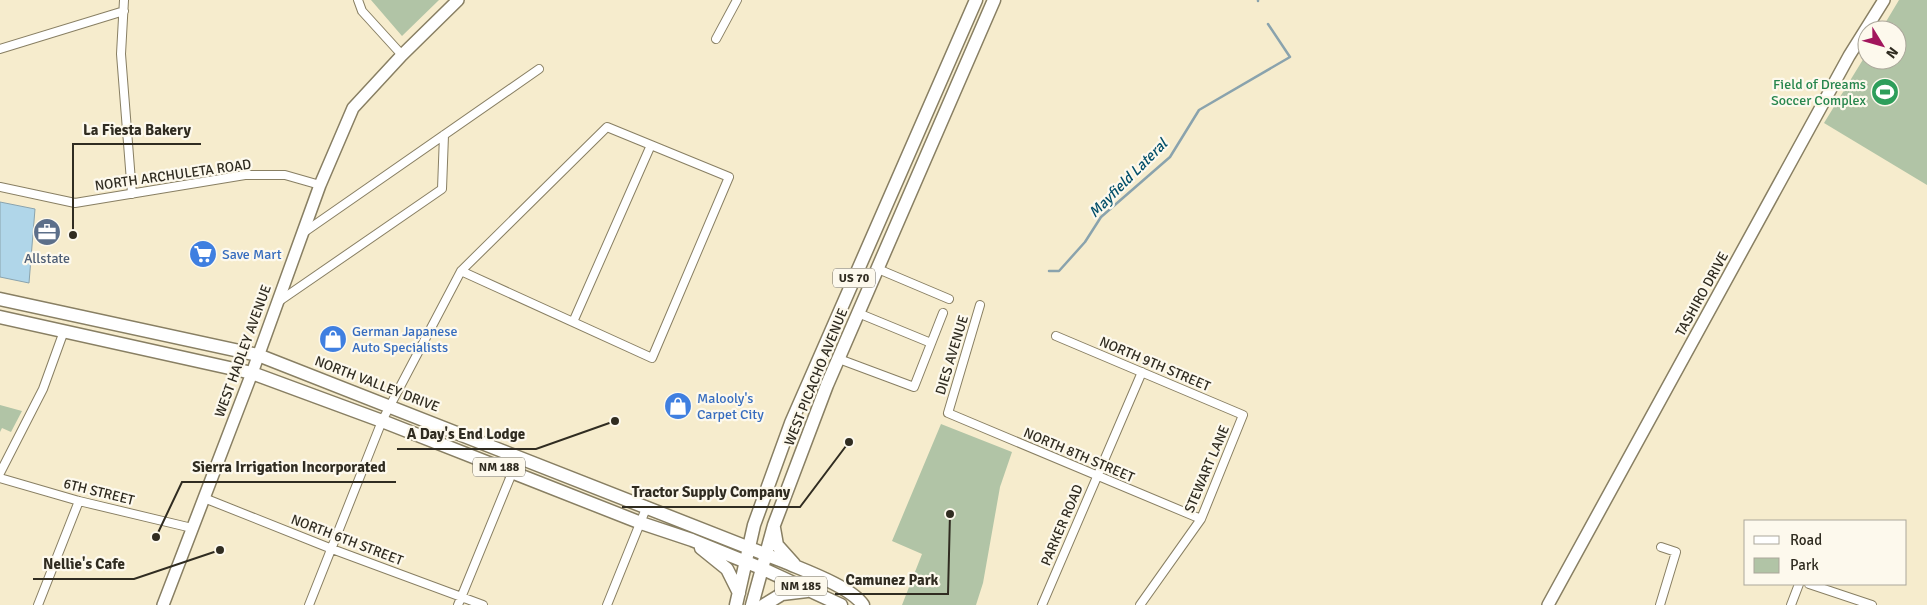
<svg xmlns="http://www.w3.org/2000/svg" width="1927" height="605" font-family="Signika,sans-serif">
	<rect width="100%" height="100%" fill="#f6eccd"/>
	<!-- green -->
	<path fill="#b1c4a6" d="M 371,0 L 439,0 L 402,36 Z
		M 1899,0 L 1927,0 L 1927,185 L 1824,123 L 1867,53 L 1867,60 L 1897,60 L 1897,30 L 1881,30 Z
		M 0,405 L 22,411 L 11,432 L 2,428 L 0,432 Z
		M 941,424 L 1012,452 L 1000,487 L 983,583 L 976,605 L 902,605 L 922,554 L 892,541 Z"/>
	<!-- water -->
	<path fill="#b0d6e9" stroke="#8aa3ad" d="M 0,202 L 35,209 L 29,283 L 0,277 Z"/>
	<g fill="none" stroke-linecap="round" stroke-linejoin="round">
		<!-- stream -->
		<path stroke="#8aa3ad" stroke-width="2.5" d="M 1258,1 L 1258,0
			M 1049,271 L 1059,271 L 1085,242 L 1101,217 L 1170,157 L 1199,110 L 1290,57 L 1268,24"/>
		<!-- street casing -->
		<g stroke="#887f63" stroke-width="10">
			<path id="street" d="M 124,0 L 121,54 L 132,194
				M 358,0 L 362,11 L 402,55
				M 716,39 L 737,0
				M 0,49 L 124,11
				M 0,187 L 75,203 L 245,175 L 285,175 L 320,185
				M 303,233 L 539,69
				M 878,269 L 949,299
				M 278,302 L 442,189 L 444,135
				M 980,305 L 948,413 L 1201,519
				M 858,313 L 931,343
				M 573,322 L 651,145
				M 1056,336 L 1243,415 L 1201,519 L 1140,605
				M 839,359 L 914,387 L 943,313
				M 0,473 L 43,389 L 64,331
				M 0,478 L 79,501 L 192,528
				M 204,498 L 332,549 L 483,605
				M 1809,584 L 1872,605
				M 38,605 L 79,501
				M 309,605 L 382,421 L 461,271 L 607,127 L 729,177 L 652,358 L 461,271
				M 458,605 L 519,456
				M 607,605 L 647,506
				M 1042,605 L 1142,372
				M 1660,605 L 1676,552 L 1661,547
				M 1791,605 L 1799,584"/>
		</g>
		<!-- secondary casing -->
		<g stroke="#887f63" stroke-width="14">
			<path id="secondary" d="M 163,605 L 252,373 L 320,185 L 353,108 L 402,55 L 458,0
				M 1548,605 L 1849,56 L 1884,0"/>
		</g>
		<!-- primary casing -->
		<g stroke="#887f63" stroke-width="15">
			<path id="primary" d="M 0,299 L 258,355 L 785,562 C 806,571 851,587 863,605
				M 0,317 L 252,373 L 382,421 L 641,523 L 692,540 L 761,568 L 841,605
				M 774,528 L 777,545 L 794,564
				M 701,548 L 727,569 L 739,593
				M 736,605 L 754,525 L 791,423 L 976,0
				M 752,605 L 774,525 L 827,385 L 994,0
				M 764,605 L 782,594 L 807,591"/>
		</g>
		<!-- street -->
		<use href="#street" stroke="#fff" stroke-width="8"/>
		<!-- secondary -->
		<use href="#secondary" stroke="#fff" stroke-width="11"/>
		<!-- primary -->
		<use href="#primary" stroke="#fff" stroke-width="12"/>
	</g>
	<!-- icons -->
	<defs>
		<g id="stadium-disc" transform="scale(1.4375)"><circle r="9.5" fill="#2e9e5b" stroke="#fdf9ed"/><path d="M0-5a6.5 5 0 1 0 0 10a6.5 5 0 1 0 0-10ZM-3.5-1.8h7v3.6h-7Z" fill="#fff"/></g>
		<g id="office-disc" transform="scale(1.4375)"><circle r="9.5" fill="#5c6f8a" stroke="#fdf9ed"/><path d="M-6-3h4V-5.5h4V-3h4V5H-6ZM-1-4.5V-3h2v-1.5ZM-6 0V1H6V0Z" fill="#fff"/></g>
		<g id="supermarket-disc" transform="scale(1.4375)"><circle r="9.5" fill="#3f7fe0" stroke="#fdf9ed"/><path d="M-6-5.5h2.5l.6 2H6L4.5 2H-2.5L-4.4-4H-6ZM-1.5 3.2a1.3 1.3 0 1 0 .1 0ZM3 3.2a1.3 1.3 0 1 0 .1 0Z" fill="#fff"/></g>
		<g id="shop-disc" transform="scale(1.4375)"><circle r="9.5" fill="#3f7fe0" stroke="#fdf9ed"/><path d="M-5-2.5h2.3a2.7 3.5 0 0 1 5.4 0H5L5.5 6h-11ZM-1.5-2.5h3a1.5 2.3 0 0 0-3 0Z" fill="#fff"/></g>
	</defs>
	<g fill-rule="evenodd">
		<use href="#stadium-disc" x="1885" y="92"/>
		<use href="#office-disc" x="47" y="232"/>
		<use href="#supermarket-disc" x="203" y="254"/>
		<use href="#shop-disc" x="333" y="339"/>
		<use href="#shop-disc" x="678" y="406"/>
	</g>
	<g text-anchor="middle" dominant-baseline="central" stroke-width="4.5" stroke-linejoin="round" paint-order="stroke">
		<!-- shield labels -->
		<g fill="#fdf9ed" stroke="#6e6a5e" stroke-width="1">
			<rect x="833" y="268.5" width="42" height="19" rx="4"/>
			<rect x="473" y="457.5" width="52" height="19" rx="4"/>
			<rect x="775" y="576.5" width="52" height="19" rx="4"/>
		</g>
		<g font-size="12" font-weight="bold" fill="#302c21">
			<text x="854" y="278">US 70</text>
			<text x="499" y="467">NM 188</text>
			<text x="801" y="586">NM 185</text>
		</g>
		<!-- leisure labels -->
		<g font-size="14" fill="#27864d" stroke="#fdf9ed" text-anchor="end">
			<text x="1866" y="84">Field of Dreams<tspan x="1866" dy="16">Soccer Complex</tspan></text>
		</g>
		<!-- street labels -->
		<g font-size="14" fill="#302c21" stroke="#fdf9ed">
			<text transform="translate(173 175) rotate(-8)">NORTH ARCHULETA ROAD</text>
			<text transform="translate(1702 294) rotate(-61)">TASHIRO DRIVE</text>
			<text transform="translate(243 351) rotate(-70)">WEST HADLEY AVENUE</text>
			<text transform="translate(952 355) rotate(-73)">DIES AVENUE</text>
			<text transform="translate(1155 364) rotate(23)">NORTH 9TH STREET</text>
			<text transform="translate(816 377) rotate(-68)">WEST PICACHO AVENUE</text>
			<text transform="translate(377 384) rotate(21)">NORTH VALLEY DRIVE</text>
			<text transform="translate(1079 455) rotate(23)">NORTH 8TH STREET</text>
			<text transform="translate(1207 469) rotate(-67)">STEWART LANE</text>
			<text transform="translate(99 492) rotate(14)">6TH STREET</text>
			<text transform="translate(1062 525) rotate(-67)">PARKER ROAD</text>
			<text transform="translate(347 540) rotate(21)">NORTH 6TH STREET</text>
		</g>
		<!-- shop labels -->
		<g font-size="14" fill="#366cbe" stroke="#fdf9ed" text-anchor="start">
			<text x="222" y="254">Save Mart</text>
			<text x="352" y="331">German Japanese<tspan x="352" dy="16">Auto Specialists</tspan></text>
			<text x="697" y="398">Malooly's<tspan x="697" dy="16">Carpet City</tspan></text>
		</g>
		<!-- service labels -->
		<g font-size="14" fill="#4e5e75" stroke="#fdf9ed">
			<text x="47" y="258">Allstate</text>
		</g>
		<!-- water labels -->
		<g font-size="15" font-style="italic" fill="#034f6a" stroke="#fdf9ed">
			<text transform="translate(1128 178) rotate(-45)">Mayfield Lateral</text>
		</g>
	</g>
	<!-- callouts -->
	<path fill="none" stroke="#302c21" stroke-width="2" d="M73 235L73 144H201M615 421L536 449H397M156 537L182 482H396M849 442L800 507H622M220 550L134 579H33M950 514L948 594H835"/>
	<g fill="#302c21" stroke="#fdf9ed" stroke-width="2">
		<circle cx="73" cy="235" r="5"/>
		<circle cx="615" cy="421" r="5"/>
		<circle cx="156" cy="537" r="5"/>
		<circle cx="849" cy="442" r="5"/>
		<circle cx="220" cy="550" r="5"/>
		<circle cx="950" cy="514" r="5"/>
	</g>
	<g font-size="15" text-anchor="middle" font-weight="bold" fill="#302c21" stroke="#fdf9ed" stroke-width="4.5" stroke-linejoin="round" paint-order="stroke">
		<text x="137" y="135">La Fiesta Bakery</text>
		<text x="466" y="439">A Day's End Lodge</text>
		<text x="289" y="472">Sierra Irrigation Incorporated</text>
		<text x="711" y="497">Tractor Supply Company</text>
		<text x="84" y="569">Nellie's Cafe</text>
		<text x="892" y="585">Camunez Park</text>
	</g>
	<!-- legend -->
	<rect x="1744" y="520" width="162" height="65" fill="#fdf9ed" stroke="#aba79b"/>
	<rect x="1754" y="536" width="25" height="8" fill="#ffffff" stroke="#aba79b"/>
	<text x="1790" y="545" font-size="15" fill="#302c21">Road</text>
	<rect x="1754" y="558" width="25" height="15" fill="#b1c4a6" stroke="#aba79b"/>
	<text x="1790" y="570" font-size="15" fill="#302c21">Park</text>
	<!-- north arrow -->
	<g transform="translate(1882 45) rotate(127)"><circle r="24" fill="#fdf9ed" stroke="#aba79b"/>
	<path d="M0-4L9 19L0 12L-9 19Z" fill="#a2165d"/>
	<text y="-8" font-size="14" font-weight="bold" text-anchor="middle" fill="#302c21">N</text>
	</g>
</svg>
